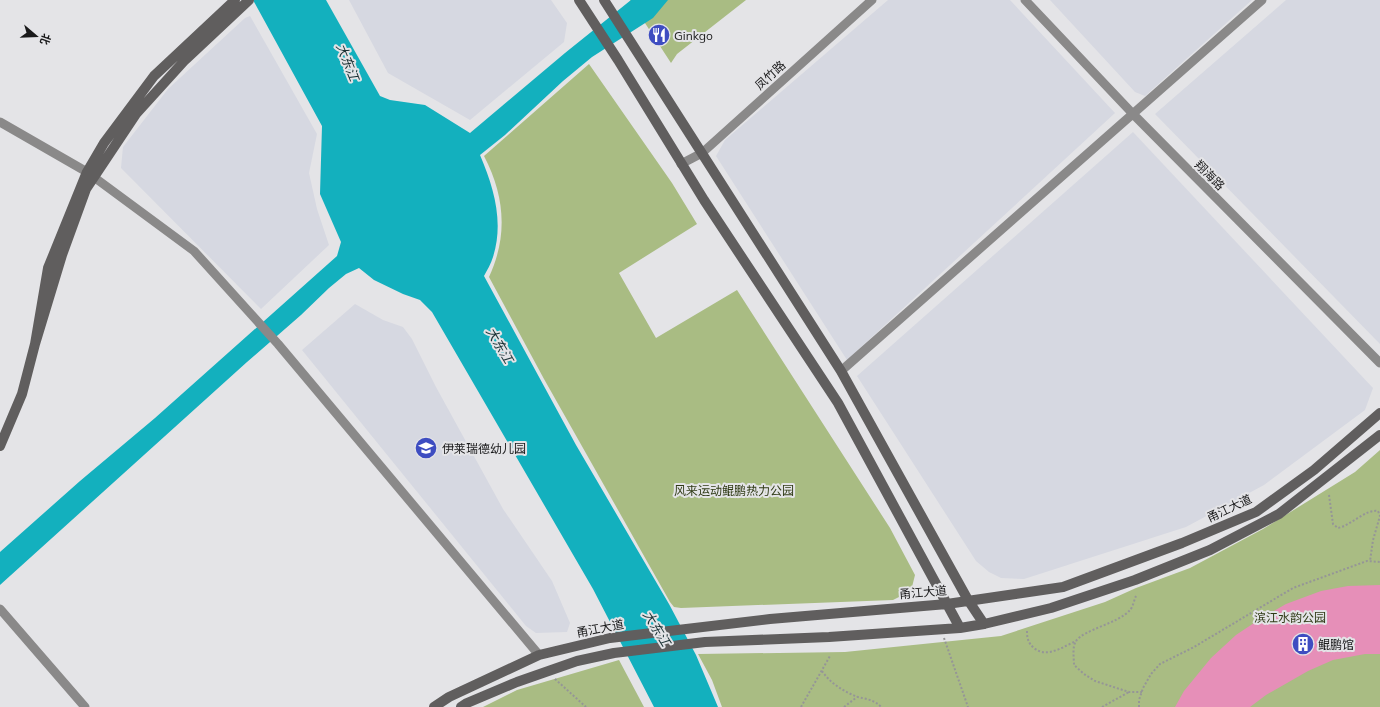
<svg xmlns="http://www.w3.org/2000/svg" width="1380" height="707" font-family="Mulish,'Noto Sans SC',sans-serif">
	<rect width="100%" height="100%" fill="#e4e4e7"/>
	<!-- built -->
	<path fill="#d6d8e1" d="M 349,0 L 551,0 L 567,23 L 564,42 L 470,120 L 388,73 Z
		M 888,0 L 1010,0 L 1115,113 L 847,360 L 716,156 L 725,140 Z
		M 1050,0 L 1252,0 L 1145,96 L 1135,92 Z
		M 1286,0 L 1380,0 L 1380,344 L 1155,114 Z
		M 250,16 L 317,134 L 309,173 L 317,209 L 329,245 L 261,309 L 121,168 L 123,147 L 168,89 L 245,18 Z
		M 1133,132 L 1373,388 L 1365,410 L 1264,485 L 1186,527 L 1024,579 L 1001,578 L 989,572 L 976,561 L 857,376 Z
		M 355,304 L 383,320 L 403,327 L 412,339 L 436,387 L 503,509 L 552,581 L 570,623 L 567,632 L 536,633 L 526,626 L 302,350 Z"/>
	<!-- green -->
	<path fill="#a9bc83" d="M 630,0 L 746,0 L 677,54 L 671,63 Z
		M 589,64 L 672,183 L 697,224 L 619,273 L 656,338 L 737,290 L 890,528 L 915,575 L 911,591 L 893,600 L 681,608 L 674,607 L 670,602 L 544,379 L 489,277 C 508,236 505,196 484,156 Z
		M 1380,450 L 1380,707 L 722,707 L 712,680 L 698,654 L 845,652 L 1001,636 L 1105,602 L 1136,588 L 1190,568 L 1263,529 L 1355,472 Z
		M 619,660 L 644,707 L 483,707 L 517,690 Z"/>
	<!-- water -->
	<path fill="#13b0be" d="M 253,0 L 326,0 L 380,96 L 390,100 L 425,105 L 470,133 L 565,53 L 631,0 L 668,0 L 653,18 L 592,57 L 563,81 L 505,135 L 480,155 C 494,188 504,222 493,257 C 491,264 487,270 484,276 L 576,445 L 669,604 L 696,655 L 718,707 L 654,707 L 593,589 L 432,312 L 420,300 L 403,294 L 374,280 L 359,268 L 346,274 L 329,288 L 301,315 L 247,362 L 0,585 L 0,552 L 80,481 L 155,418 L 337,256 L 341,242 L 320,194 L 322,126 Z"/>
	<!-- building -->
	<path fill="#e68fb8" d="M 1380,585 L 1380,654 L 1365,654 L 1333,660 L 1308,671 L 1266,695 L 1250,707 L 1175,707 L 1184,691 L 1211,658 L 1236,635 L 1260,619 L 1286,604 L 1321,591 L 1348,586 Z"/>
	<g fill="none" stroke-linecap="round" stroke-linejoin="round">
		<!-- path -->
		<path stroke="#959597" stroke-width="2" stroke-dasharray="2 2" stroke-linecap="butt" d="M 1329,495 L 1333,524 L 1338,528 C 1352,525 1365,509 1378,511 L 1380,516 L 1373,540 L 1370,561
			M 1136,596 C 1134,600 1133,607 1130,610 C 1119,623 1083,630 1076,641 C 1072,647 1074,658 1074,665 L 1084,674 L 1095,681 L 1129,692 L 1142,692
			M 1027,631 C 1027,638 1028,643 1034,648 C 1047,659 1064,646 1076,641
			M 944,638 L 968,707
			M 822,671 C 830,683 844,692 858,697 C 866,699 875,700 881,707
			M 555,679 L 586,707
			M 801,707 L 830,656
			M 844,707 L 857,697
			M 1102,707 L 1129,692
			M 1139,707 L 1139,700 L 1143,688 L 1151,674 L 1160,664 L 1194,647 L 1293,588 L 1367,561 L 1380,562"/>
		<!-- street -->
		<path stroke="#8a8989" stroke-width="9" d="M 1025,0 L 1133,114 L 1380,363
			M 0,122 L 87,172 L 194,251 L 278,344 L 539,655
			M 681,164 L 702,153 L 872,0
			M 841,371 L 1262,0
			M 0,609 L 85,707"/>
		<!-- secondary -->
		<path stroke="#605e5e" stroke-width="10" d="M 235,0 L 154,76 L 104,143 L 87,172 L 48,268 L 35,344 L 62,255 L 86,189 L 136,114 L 185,60 L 249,0
			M 579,0 L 618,60 L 704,200 L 838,403 L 960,628
			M 604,0 L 841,371 L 968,600 L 984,624
			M 0,446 L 22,394 L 35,344
			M 434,707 L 449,697 L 539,655 L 610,638 L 770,619 L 947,604 L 1063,587 L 1182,543 L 1256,512 L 1314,470 L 1380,413
			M 461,707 L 467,703 L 517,682 L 577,661 L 614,653 L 705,642 L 829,637 L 960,628 L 984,624 L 1051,608 L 1135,580 L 1210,550 L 1279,514 L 1380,435"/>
	</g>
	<!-- icons -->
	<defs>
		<g id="restaurant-disc" transform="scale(1.15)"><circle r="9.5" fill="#3e4dc1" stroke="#e4e4e7"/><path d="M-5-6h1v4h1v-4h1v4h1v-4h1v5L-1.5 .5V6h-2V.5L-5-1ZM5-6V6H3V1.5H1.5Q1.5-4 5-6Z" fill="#fff"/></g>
		<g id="school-disc" transform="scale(1.15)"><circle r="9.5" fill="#3e4dc1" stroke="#e4e4e7"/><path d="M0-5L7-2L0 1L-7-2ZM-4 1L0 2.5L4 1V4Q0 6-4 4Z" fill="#fff"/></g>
		<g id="building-disc" transform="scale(1.15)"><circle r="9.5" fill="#3e4dc1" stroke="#e4e4e7"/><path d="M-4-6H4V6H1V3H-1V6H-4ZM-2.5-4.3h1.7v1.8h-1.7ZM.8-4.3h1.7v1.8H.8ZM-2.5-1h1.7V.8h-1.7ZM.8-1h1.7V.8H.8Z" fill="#fff"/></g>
	</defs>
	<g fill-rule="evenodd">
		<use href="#restaurant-disc" x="659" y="35"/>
		<use href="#school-disc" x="426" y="448"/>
		<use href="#building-disc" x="1303" y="644"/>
	</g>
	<g text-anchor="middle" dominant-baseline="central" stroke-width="4" stroke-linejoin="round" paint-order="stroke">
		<!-- poi labels -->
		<g font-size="12" fill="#19191a" stroke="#e4e4e7" text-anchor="start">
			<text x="674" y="35">Ginkgo</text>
			<text x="442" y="448">伊莱瑞德幼儿园</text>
			<text x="1318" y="644">鲲鹏馆</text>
		</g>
		<!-- street labels -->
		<g font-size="12" fill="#19191a" stroke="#e4e4e7">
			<text transform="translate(770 75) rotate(-42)">凤竹路</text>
			<text transform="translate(1210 175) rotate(45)">翔海路</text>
			<text transform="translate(1229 508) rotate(-25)">甬江大道</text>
			<text transform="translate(923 592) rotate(-5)">甬江大道</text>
			<text transform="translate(600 628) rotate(-11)">甬江大道</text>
		</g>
		<!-- park labels -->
		<g font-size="12" fill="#303b17" stroke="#e4e4e7">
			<text x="734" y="490">风来运动鲲鹏热力公园</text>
			<text x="1290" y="617">滨江水韵公园</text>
		</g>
		<!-- water labels -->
		<g font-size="13" font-style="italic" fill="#1b3235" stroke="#e4e4e7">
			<text transform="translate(348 62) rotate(68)">大东江</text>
			<text transform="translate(500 345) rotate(59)">大东江</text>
			<text transform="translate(657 628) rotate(58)">大东江</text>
		</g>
	</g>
	<!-- north arrow -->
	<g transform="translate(36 36) rotate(109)" stroke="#e4e4e7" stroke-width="3" paint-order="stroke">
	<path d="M0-3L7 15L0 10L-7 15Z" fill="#19191a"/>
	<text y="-6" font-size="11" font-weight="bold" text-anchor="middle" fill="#19191a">北</text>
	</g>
</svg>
